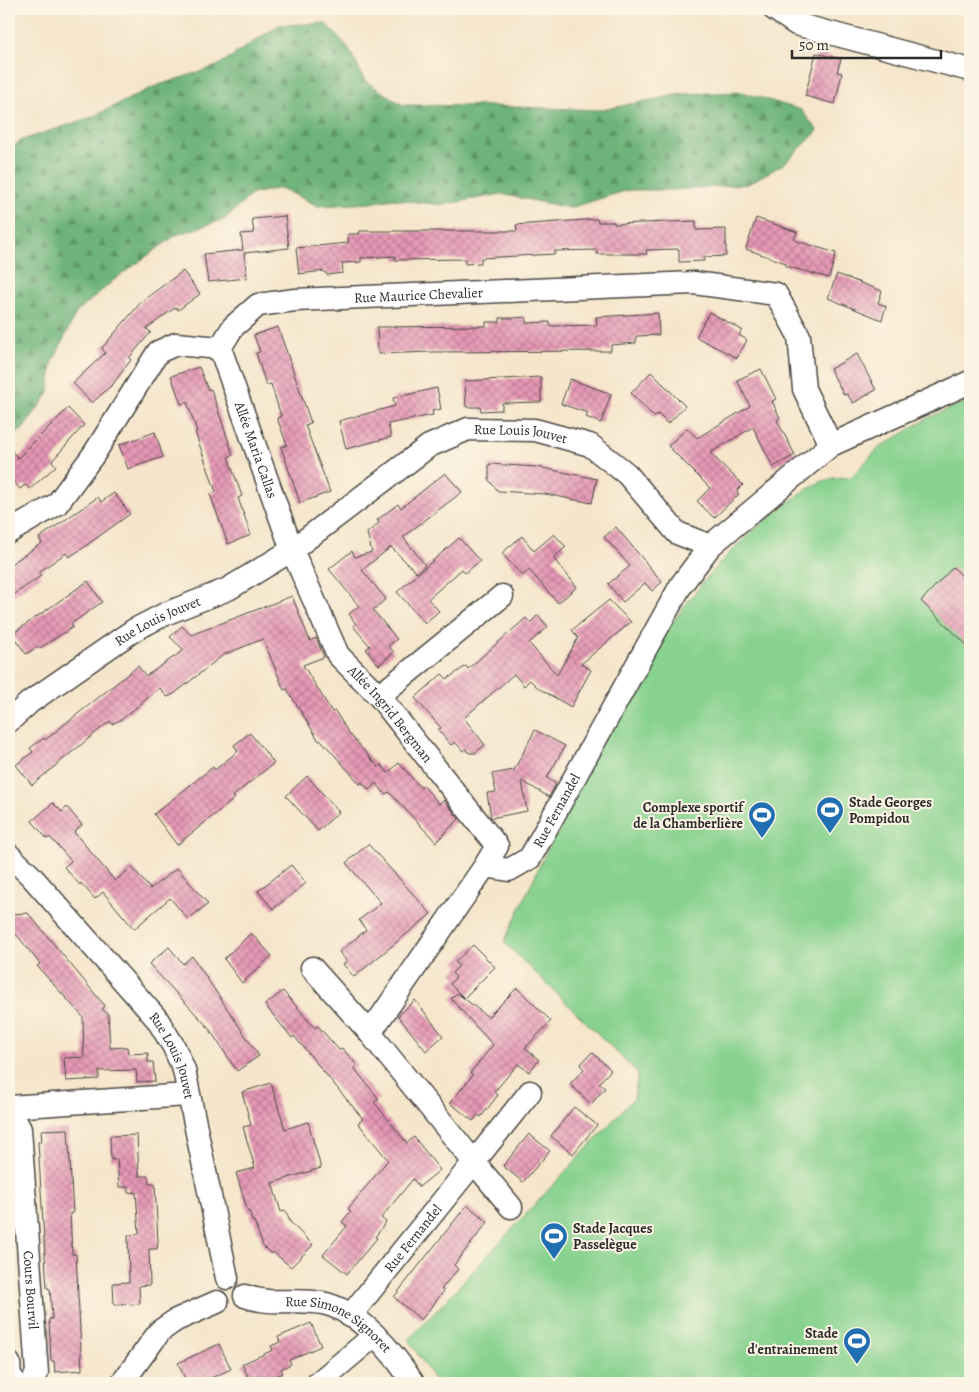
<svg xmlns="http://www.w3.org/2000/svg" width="979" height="1392" font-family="Alegreya,serif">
	<defs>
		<pattern id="forest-firs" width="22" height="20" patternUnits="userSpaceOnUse" patternTransform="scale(1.25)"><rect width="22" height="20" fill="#6eb47a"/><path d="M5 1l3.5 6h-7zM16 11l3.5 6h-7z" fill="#5b9364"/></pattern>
		<pattern id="building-cross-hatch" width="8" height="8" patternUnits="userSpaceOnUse" patternTransform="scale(1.25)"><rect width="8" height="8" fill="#e698b6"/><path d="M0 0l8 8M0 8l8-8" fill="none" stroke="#bb7c94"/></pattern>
	</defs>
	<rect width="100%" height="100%" fill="#fcf5e5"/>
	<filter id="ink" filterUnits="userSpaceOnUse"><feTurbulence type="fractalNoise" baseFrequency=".02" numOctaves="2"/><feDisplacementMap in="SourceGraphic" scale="10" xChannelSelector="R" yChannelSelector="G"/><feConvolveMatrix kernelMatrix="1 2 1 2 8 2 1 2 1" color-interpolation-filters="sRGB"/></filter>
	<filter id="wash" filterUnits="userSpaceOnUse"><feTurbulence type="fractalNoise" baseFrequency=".0096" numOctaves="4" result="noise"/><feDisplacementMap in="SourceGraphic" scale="20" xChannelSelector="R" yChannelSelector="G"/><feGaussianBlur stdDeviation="1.12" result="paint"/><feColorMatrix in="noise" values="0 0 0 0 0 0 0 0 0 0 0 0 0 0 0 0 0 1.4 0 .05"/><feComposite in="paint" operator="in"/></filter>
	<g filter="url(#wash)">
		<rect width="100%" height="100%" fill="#f5e5ca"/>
		<!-- grass -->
		<path fill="#88d28f" stroke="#5a7e5d" d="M 970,400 L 970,1383 L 436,1383 L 409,1340 L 634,1098 L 638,1073 L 504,942 C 574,796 652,598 789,502 C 808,489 826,474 850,478 L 879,448 L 928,418 Z"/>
		<!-- forest -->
		<path fill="url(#forest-firs)" stroke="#4c7052" d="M 325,23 L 348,47 L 365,81 L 403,105 L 491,106 L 601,110 L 681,94 L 742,92 L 801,110 L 818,131 L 785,163 L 748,184 L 671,190 L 628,190 L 570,208 L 501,194 L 442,205 L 393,199 L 370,203 L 318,206 L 281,188 L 252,194 L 225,219 L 176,235 L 114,280 L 76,313 L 52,364 L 49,393 L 23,429 L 9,440 L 9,153 L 19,141 L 92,117 L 153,87 L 217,66 L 279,25 Z"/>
		<g id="blocks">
			<!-- building -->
			<path fill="url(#building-cross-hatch)" d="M 816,53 L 841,59 L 837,72 L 842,73 L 835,104 L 805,96 Z
				M 285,216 L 289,248 L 244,253 L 247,278 L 208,282 L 204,254 L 243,250 L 241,234 L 254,233 L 252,219 Z
				M 756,218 L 797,232 L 794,240 L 836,253 L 829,278 L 786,266 L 786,263 L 746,249 Z
				M 597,219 L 598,222 L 614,222 L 614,224 L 696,221 L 696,230 L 726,229 L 726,256 L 704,257 L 704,261 L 679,262 L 679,249 L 646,250 L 647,254 L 597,254 L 597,250 L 555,251 L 555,254 L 481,258 L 481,263 L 465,264 L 465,259 L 395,260 L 395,256 L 361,258 L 361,262 L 342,263 L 343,273 L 327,275 L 324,271 L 299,274 L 296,248 L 348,243 L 348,234 L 359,234 L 360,231 L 517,231 L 516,225 Z
				M 183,271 L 200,294 L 178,310 L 176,307 L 146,329 L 151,332 L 129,358 L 131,360 L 113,384 L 92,403 L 73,383 L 105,353 L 102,348 L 142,301 Z
				M 837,274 L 882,291 L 878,303 L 886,306 L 882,320 L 828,298 Z
				M 709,312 L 742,330 L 739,335 L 747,340 L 737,358 L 696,337 Z
				M 658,313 L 659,335 L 636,336 L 636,343 L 611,345 L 611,351 L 430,352 L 378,354 L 377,327 L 486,326 L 486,322 L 500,322 L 500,318 L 513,318 L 526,317 L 526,323 L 550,322 L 550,326 L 597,325 L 596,317 Z
				M 278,327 L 311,423 L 305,425 L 330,492 L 300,503 L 281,447 L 287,445 L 277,418 L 281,416 L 271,384 L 266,385 L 256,353 L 260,352 L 254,335 Z
				M 857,354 L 876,390 L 853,403 L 847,394 L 844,395 L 830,369 Z
				M 199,367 L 208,390 L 211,389 L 233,455 L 228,457 L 242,496 L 238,498 L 251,535 L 228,544 L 210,494 L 216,492 L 195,432 L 197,431 L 187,402 L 181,404 L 171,376 Z
				M 761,369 L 776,399 L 772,401 L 780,418 L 777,420 L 795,455 L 773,467 L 753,427 L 710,453 L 743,485 L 736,492 L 739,494 L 714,518 L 697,501 L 710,488 L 668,446 L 687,428 L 697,438 L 750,406 L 737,380 Z
				M 651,372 L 685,406 L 668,424 L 658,414 L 654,417 L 631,393 Z
				M 541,377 L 541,402 L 502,403 L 502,410 L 481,411 L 480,407 L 466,407 L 465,381 Z
				M 570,379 L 611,394 L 601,423 L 586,417 L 588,413 L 561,404 Z
				M 437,388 L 441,409 L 432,411 L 433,415 L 388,424 L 391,437 L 346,449 L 339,421 L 395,406 L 393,398 Z
				M 68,408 L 84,425 L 52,461 L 56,466 L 30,489 L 25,485 L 20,489 L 9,477 L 9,448 L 18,458 Z
				M 155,432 L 163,457 L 128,469 L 119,445 Z
				M 489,464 L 538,467 L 597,479 L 592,503 L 545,494 L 498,491 L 489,480 Z
				M 445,473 L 462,492 L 403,537 L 425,565 L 417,573 L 391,547 L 362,570 L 386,599 L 373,610 L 397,639 L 388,646 L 394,652 L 379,665 L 366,649 L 370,646 L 353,626 L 356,624 L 349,614 L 359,606 L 329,569 L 352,551 L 355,557 L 372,552 L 367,533 L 379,523 L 377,520 L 398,504 L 401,508 Z
				M 114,493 L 130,514 L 80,550 L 69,557 L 66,553 L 39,572 L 41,576 L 9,598 L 9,565 L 42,543 L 39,538 L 98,497 L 101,502 Z
				M 616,527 L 662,582 L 652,591 L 645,583 L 623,602 L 608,584 L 630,566 L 604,537 Z
				M 554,534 L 566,547 L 553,558 L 577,587 L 558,603 L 529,570 L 522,576 L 502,553 L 522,536 L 534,551 Z
				M 459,538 L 480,561 L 465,573 L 462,569 L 428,599 L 439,611 L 425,623 L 397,592 Z
				M 953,567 L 970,584 L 970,648 L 921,601 Z
				M 88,581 L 102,602 L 71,624 L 73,627 L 40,648 L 39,646 L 26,654 L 12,634 Z
				M 292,596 L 310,641 L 316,638 L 324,657 L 303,665 L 332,712 L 335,711 L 348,732 L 378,767 L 381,765 L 388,773 L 399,763 L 421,788 L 423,785 L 439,804 L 444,800 L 459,819 L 436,842 L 389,792 L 385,794 L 376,783 L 369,790 L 362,782 L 360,784 L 321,740 L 319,741 L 287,689 L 284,690 L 263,639 L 223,655 L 174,694 L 167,697 L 160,688 L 122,719 L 112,724 L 110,721 L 32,785 L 16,765 L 33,752 L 30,748 L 44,738 L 45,740 L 138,666 L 146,676 L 184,650 L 170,637 L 182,626 L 191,635 Z
				M 609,600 L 631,622 L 581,664 L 591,670 L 571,707 L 538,688 L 530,680 L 524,686 L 514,674 L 464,718 L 485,745 L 475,753 L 469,753 L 466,749 L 463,751 L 455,742 L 451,745 L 438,730 L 441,728 L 415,698 L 442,674 L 447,679 L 466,666 L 468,669 L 526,618 L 530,623 L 538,615 L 548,627 L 529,643 L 557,675 L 578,638 L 572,630 Z
				M 535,730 L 565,746 L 547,778 L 556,784 L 549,797 L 522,781 L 527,811 L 491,818 L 487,793 L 496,792 L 492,774 L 514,770 Z
				M 250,733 L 274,763 L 233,796 L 235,798 L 177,845 L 154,814 L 213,767 L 215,770 L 238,751 L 234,745 Z
				M 307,776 L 339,812 L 318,831 L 286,796 Z
				M 53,803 L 62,812 L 67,807 L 82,825 L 74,832 L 115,881 L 132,867 L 150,889 L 177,868 L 208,904 L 188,919 L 170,898 L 134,929 L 103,892 L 95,899 L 81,883 L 80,885 L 64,867 L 71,861 L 50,837 L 47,839 L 32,821 Z
				M 368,844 L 431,914 L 354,977 L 343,964 L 347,961 L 339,952 L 366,930 L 359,920 L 381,903 L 346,863 Z
				M 291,865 L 306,883 L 273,909 L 258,891 Z
				M 28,913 L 105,1006 L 102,1009 L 108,1014 L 110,1048 L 127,1047 L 128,1054 L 148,1053 L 148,1062 L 153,1062 L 155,1081 L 137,1082 L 136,1070 L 99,1071 L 99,1079 L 66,1081 L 64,1058 L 84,1057 L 83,1017 L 37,966 L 40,964 L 16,934 L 9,935 L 9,914 Z
				M 251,933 L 272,956 L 242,983 L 224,959 Z
				M 473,945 L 495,967 L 464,998 L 450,984 L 456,977 L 452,973 L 459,966 L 455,962 Z
				M 169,947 L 183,964 L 192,956 L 259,1056 L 237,1071 L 208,1027 L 149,964 Z
				M 517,988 L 551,1021 L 525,1048 L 539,1060 L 529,1072 L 518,1064 L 494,1092 L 498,1095 L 481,1117 L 478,1115 L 473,1121 L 450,1103 L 473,1075 L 470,1073 L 493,1045 L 451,999 L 457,993 L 488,1017 Z
				M 283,991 L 315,1028 L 318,1026 L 339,1050 L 342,1048 L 357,1065 L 354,1068 L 379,1099 L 374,1102 L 407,1143 L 414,1137 L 440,1170 L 419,1187 L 413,1179 L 381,1218 L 386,1222 L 375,1237 L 377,1238 L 347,1274 L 323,1255 L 347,1226 L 342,1222 L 351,1211 L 348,1209 L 388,1160 L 358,1123 L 363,1119 L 294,1036 L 292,1038 L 265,1005 Z
				M 415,1000 L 443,1036 L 426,1051 L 398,1016 Z
				M 592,1052 L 611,1070 L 599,1083 L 605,1088 L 591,1104 L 570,1084 L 584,1069 L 580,1065 Z
				M 271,1083 L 285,1129 L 308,1122 L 321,1168 L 272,1183 L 281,1212 L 286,1211 L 290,1222 L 313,1245 L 291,1267 L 273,1252 L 271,1254 L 263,1246 L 254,1221 L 252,1221 L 250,1212 L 248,1212 L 236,1173 L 255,1168 L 243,1127 L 251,1125 L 242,1092 Z
				M 574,1107 L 597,1125 L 573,1154 L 551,1136 Z
				M 68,1129 L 73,1213 L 70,1213 L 71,1234 L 72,1254 L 76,1254 L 82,1370 L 55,1372 L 54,1361 L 51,1361 L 49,1319 L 52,1319 L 50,1289 L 47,1288 L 38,1142 L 42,1142 L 41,1130 Z
				M 529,1134 L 550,1151 L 523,1182 L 503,1166 Z
				M 137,1135 L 139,1176 L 148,1176 L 149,1184 L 155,1184 L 158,1242 L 157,1249 L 149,1249 L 150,1285 L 139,1286 L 140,1304 L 114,1305 L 113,1283 L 129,1282 L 128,1235 L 139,1234 L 136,1192 L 128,1193 L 128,1187 L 119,1187 L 117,1159 L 111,1160 L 110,1136 Z
				M 467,1205 L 488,1222 L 454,1265 L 458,1269 L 441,1289 L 444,1291 L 421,1320 L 394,1297 Z
				M 311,1323 L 321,1346 L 289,1360 L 291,1364 L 281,1369 L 283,1373 L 261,1383 L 251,1383 L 242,1364 L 273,1350 L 271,1346 L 280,1342 L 278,1337 Z
				M 219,1344 L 231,1369 L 211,1378 L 213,1383 L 187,1383 L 178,1363 Z"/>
		</g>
	</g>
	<g filter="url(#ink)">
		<use href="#blocks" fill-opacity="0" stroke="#494743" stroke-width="1"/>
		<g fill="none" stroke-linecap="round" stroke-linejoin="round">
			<!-- street casing -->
			<g stroke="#494743" stroke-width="25">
				<g id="street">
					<path d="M 774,9 L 796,24 L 970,70"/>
					<path id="s1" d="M 220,348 L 292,550 L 338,655 L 379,696 L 497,846 L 485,866"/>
					<path id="s2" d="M 9,532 L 57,504 L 94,454 L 158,352 L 176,344 L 220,348 L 233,327 L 258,305 L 295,300 L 694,283 L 776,294 L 799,336 L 804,389 L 831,445"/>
					<path d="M 379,696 L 502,596"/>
					<path id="s3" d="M 9,721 L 30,702 L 134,630 L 165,614 L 228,589 L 292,550 L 429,446 L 468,429 L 535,430 L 590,445 L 627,474 L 677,533 L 710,546 L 831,445 L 970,382"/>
					<path id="s4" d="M 9,855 L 31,876 L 157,1019 L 174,1047 L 184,1070 L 227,1278"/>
					<path d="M 312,968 L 370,1033"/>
					<path d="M 9,1107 L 187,1095"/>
					<path id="s5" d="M 9,1108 L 20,1129 L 37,1373 L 32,1383"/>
					<path d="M 511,1207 L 474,1162 L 530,1092"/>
					<path id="s6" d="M 245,1296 C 271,1306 296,1298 322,1303 C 359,1310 394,1353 413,1383"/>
					<path id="s7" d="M 350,1316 L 474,1162 L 370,1033 L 485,866 L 509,870 L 530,858 L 681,585 L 710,546"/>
					<path d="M 9,1363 L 10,1376 L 16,1383"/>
					<path d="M 122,1383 L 160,1331 L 176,1320 L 217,1302"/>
					<path d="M 318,1383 L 375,1335"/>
				</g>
			</g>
			<!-- street -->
			<use href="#street" stroke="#fff" stroke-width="22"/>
		</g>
	</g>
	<!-- icons -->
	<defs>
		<g id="stadium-pin" transform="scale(1.4375)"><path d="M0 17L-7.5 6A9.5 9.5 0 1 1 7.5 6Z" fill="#1f6fb2" stroke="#fcf5e5"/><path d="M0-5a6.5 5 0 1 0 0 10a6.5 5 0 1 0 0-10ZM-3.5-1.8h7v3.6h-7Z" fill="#fff"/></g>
	</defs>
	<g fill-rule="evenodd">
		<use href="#stadium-pin" x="830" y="810"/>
		<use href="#stadium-pin" x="762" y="815"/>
		<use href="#stadium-pin" x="554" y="1236"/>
		<use href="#stadium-pin" x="857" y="1341"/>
	</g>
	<g text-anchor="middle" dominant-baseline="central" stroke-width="4" stroke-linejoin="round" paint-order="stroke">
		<!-- street labels -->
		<g font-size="14" fill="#2b2b2b" stroke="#fcf5e5">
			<text stroke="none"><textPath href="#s2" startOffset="521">Rue Maurice Chevalier</textPath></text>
			<text stroke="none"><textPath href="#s3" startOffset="600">Rue Louis Jouvet</textPath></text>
			<text stroke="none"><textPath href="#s1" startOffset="108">Allée Maria Callas</textPath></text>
			<text stroke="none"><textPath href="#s3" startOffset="180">Rue Louis Jouvet</textPath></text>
			<text stroke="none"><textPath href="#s1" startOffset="408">Allée Ingrid Bergman</textPath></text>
			<text stroke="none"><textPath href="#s7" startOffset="669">Rue Fernandel</textPath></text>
			<text stroke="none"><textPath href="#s4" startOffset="261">Rue Louis Jouvet</textPath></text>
			<text stroke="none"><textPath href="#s7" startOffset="100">Rue Fernandel</textPath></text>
			<text stroke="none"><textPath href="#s5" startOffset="185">Cours Bourvil</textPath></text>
			<text stroke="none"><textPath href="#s6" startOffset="101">Rue Simone Signoret</textPath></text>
		</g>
		<!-- poi labels -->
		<g font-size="14" font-weight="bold" fill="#2b2b2b" stroke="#fcf5e5" text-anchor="start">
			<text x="849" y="802">Stade Georges<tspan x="849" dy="16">Pompidou</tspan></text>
			<text x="743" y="807" text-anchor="end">Complexe sportif<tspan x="743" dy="16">de la Chamberlière</tspan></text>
			<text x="573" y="1228">Stade Jacques<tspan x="573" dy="16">Passelègue</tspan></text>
			<text x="838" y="1333" text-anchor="end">Stade<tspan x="838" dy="16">d'entrainement</tspan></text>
		</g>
	</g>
	<!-- margin -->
	<rect width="979" height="1392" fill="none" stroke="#fcf5e5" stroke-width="30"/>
	<!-- scale -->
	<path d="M792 50v8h149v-8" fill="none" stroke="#2b2b2b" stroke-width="2.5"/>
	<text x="799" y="50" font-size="15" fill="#2b2b2b" stroke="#fcf5e5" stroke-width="4" paint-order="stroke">50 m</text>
</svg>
